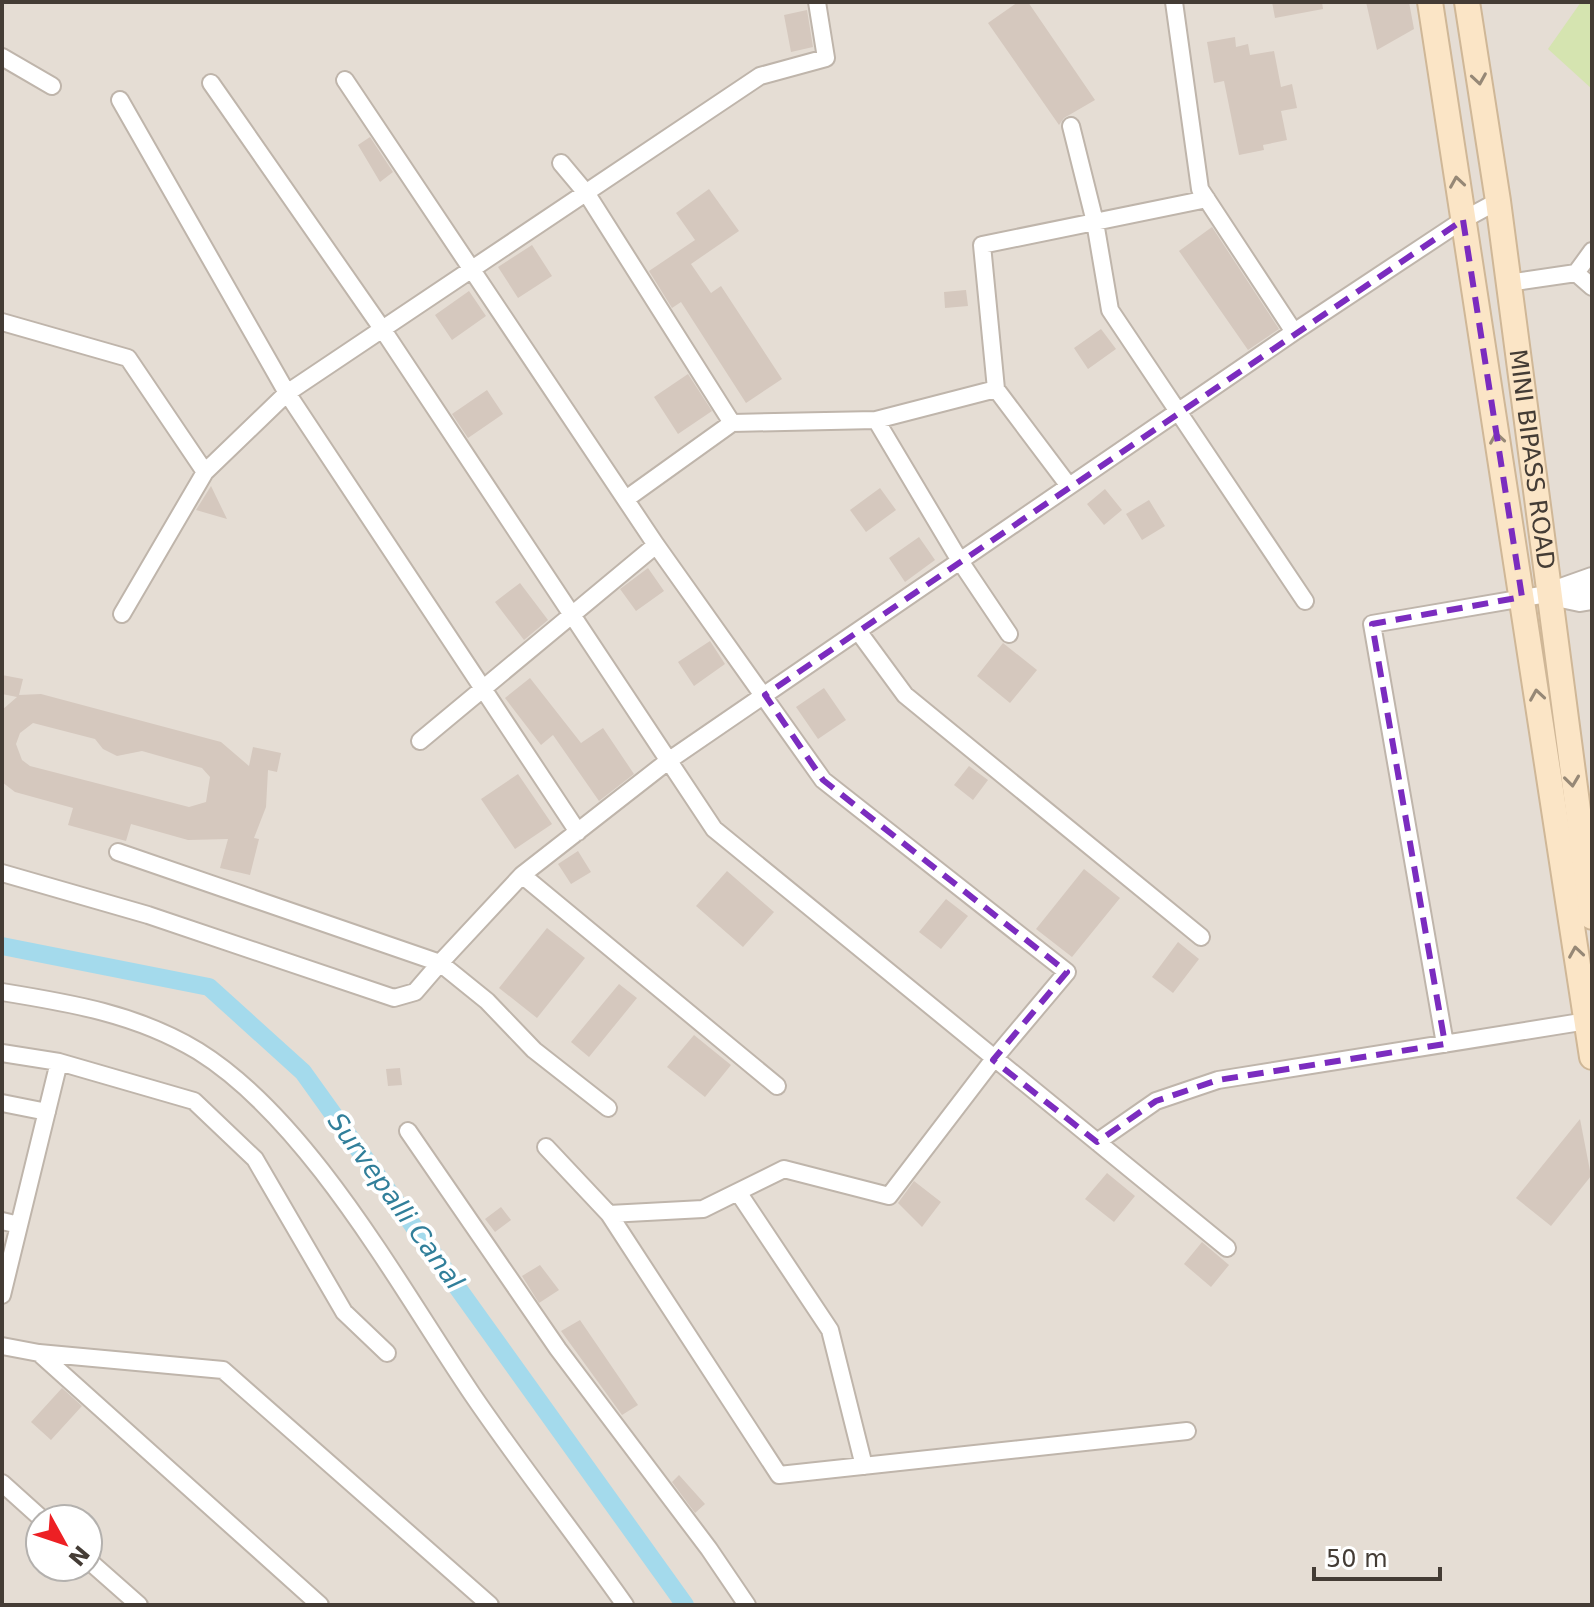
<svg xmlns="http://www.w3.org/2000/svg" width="1594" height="1607" font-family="'DejaVu Sans',sans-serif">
	<rect width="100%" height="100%" fill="#f2ece5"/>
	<!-- residential -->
	<path fill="#e5ddd4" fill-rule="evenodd" d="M 2,2 L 1592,2 L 1592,1605 L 2,1605 ZM 40,1519 L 88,1519 L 88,1567 L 40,1567 Z"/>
	<!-- green -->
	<path fill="#d5e4b0" d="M 1581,2 L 1592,2 L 1592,89 L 1548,49 Z"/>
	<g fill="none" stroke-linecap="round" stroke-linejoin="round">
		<!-- canal -->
		<path stroke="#a4daec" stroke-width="18" d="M 2,946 L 209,987 L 303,1072 L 685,1605"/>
	</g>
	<!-- building -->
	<path fill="#d5c8be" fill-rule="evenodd" d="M 1018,2 L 1028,2 L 1095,100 L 1064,118 L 1059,125 L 988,23 Z
		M 1272,2 L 1322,2 L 1323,9 L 1275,18 Z
		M 1366,2 L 1409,2 L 1414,29 L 1377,50 Z
		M 807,10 L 813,47 L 791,52 L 784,15 Z
		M 1235,37 L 1236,47 L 1248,44 L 1250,55 L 1274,51 L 1281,87 L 1292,84 L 1297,108 L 1281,111 L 1287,140 L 1263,145 L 1264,150 L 1239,155 L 1224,81 L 1214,83 L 1207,42 Z
		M 370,137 L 393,172 L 380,182 L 358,145 Z
		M 709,189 L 739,231 L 691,264 L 711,293 L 721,286 L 782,379 L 746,403 L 681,302 L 672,308 L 649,271 L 695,240 L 676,213 Z
		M 1212,227 L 1279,329 L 1248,350 L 1179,251 Z
		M 532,245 L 552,276 L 518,298 L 498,267 Z
		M 966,290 L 968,306 L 945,308 L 944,292 Z
		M 469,291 L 486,316 L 452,340 L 435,315 Z
		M 1101,329 L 1116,349 L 1088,369 L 1074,348 Z
		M 688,374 L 712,411 L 678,434 L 654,397 Z
		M 487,390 L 503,414 L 468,438 L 452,414 Z
		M 211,486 L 227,519 L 196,510 Z
		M 880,488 L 896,510 L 866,532 L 850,510 Z
		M 1105,489 L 1122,510 L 1104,525 L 1087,504 Z
		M 1149,500 L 1165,526 L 1142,540 L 1126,514 Z
		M 919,537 L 935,560 L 905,582 L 889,558 Z
		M 648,568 L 664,591 L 636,611 L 620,589 Z
		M 520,583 L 548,620 L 524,640 L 495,602 Z
		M 710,641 L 725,664 L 694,686 L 678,662 Z
		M 1003,643 L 1037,670 L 1010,703 L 977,676 Z
		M 2,675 L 23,679 L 19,695 L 41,694 L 221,742 L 249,766 L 253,747 L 281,753 L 277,772 L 268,770 L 266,807 L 254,838 L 259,839 L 250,875 L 220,868 L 228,839 L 188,840 L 131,824 L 126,841 L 68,825 L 73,808 L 15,792 L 2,782 L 2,710 L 17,697 L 2,694 ZM 33,723 L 95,739 L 103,749 L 117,756 L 142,751 L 202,768 L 210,777 L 206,802 L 189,807 L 30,766 L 22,760 L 16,744 L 20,733 Z
		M 530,678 L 581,743 L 603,728 L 634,774 L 599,801 L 553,735 L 541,745 L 505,698 Z
		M 824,688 L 846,720 L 818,739 L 796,707 Z
		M 969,766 L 988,780 L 973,800 L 954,785 Z
		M 518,774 L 552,824 L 515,849 L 481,799 Z
		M 578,851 L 591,872 L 571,884 L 558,864 Z
		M 1084,869 L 1120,898 L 1072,957 L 1036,929 Z
		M 727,871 L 774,912 L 743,947 L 696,906 Z
		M 946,899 L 968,916 L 941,949 L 919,932 Z
		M 547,928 L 585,958 L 537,1018 L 499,988 Z
		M 1178,942 L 1199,959 L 1173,993 L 1152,977 Z
		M 619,984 L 637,998 L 589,1057 L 571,1042 Z
		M 694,1035 L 731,1065 L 705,1097 L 667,1067 Z
		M 400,1068 L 402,1085 L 388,1086 L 386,1069 Z
		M 1580,1119 L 1591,1176 L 1551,1226 L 1516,1198 Z
		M 1107,1173 L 1135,1196 L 1114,1222 L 1085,1199 Z
		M 914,1181 L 941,1202 L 922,1227 L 898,1203 Z
		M 501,1207 L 511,1220 L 495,1232 L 485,1219 Z
		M 1202,1242 L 1229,1265 L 1211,1287 L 1184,1264 Z
		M 540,1265 L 559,1290 L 539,1303 L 522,1276 Z
		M 580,1320 L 638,1405 L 622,1415 L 561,1331 Z
		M 62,1388 L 82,1406 L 51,1440 L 31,1422 Z
		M 679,1475 L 705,1504 L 695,1513 L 672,1482 Z"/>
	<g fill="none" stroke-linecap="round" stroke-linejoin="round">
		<!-- minor casing -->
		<g stroke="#bfb5ab" stroke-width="20">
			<path id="minor" d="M 1174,2 L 1200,189 L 1294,332
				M 2,57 L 52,86
				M 345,80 L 656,545 L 823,780 L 1067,972 L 993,1060 L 889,1196 L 784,1169 L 703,1209 L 609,1214 L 546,1147
				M 211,83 L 383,330 L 714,829 L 1227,1248
				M 120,100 L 287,393 L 578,832
				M 1071,126 L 1095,222 L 1110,310 L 1305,601
				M 561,163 L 587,194 L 732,423
				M 1592,251 L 1576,273 L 1592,287
				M 1508,283 L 1576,273
				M 2,322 L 128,358 L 205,472
				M 876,420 L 960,561 L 1009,634
				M 1069,486 L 996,389 L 982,245 L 1207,199
				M 626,499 L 732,423 L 876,420 L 996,389
				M 122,614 L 205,472 L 287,393 L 760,76 L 826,58 L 817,2
				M 858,631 L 905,695 L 1201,937
				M 420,741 L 656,545
				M 118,852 L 440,963 L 522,875 L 668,761 L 1294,332 L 1463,220 L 1498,201
				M 2,873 L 148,915 L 394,998 L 415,992 L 440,963 L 487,1001 L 534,1050 L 608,1108
				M 522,875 L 777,1086
				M 2,992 C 70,1003 137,1014 198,1051 C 309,1120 399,1286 472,1394 C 521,1466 575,1534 625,1605
				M 1445,1044 L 1372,624 L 1547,594
				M 2,1053 L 59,1062 L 194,1101 L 255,1159 L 344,1312 L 387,1353
				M 2,1103 L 47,1112
				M 408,1131 L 558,1349 L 709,1549 L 747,1605
				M 1097,1142 L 1156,1101 L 1218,1080 L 1587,1021
				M 738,1192 L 830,1330 L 864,1466
				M 609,1214 L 779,1475 L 1187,1431
				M 2,1221 L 19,1225
				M 2,1295 L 59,1062
				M 2,1346 L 39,1353 L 223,1370 L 490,1605
				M 39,1353 L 320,1605
				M 2,1483 L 42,1519
				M 88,1560 L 139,1605"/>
		</g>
		<!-- tertiary casing -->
		<g stroke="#bfb5ab" stroke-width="24">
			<path id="tertiary" d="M 1547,594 L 1592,578
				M 1547,594 L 1580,601 L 1592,599"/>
		</g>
		<!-- secondary casing -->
		<g stroke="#cfb797" stroke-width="28">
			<g id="secondary">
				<path d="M 1430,2 L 1592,1057"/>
				<path id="s1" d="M 1467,2 L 1498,201 L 1592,917"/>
			</g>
		</g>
		<!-- minor -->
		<use href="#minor" stroke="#fff" stroke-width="16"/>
		<!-- tertiary -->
		<use href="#tertiary" stroke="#fff" stroke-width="20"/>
		<!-- secondary -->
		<use href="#secondary" stroke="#fbe5c6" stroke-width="24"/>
	</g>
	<!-- one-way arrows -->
	<defs><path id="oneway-chevron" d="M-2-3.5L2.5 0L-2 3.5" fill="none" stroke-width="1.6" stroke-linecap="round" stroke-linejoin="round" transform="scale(2)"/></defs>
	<g stroke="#968876">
		<use href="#oneway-chevron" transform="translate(1479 79) rotate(81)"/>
		<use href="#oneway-chevron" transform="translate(1457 182) rotate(-99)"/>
		<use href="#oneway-chevron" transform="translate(1497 438) rotate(-99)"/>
		<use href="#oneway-chevron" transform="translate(1537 695) rotate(-99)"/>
		<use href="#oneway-chevron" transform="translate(1572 781) rotate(83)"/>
		<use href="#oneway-chevron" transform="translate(1576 952) rotate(-99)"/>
	</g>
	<!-- marked area -->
	<path fill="none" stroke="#7b2cbf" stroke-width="6" stroke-dasharray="16 10" stroke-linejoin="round" d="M 1463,220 L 1522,597 L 1372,624 L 1445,1044 L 1218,1080 L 1156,1101 L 1097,1142 L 993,1060 L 1067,972 L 823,780 L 765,695 Z"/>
	<g text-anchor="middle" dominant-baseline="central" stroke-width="8" stroke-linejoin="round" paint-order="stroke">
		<!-- street labels -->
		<g font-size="24" fill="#443c35" stroke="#fff">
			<text stroke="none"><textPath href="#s1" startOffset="462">MINI BIPASS ROAD</textPath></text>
		</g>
		<!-- water labels -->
		<g font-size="26" font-style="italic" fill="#317f9a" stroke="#fff">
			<text transform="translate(396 1201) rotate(54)">Survepalli Canal</text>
		</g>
	</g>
	<!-- border -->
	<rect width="1594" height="1607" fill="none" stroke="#443c35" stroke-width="8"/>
	<!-- north arrow -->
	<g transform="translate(64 1543) rotate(130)"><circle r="38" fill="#ffffff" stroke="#b4b1ae" stroke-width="2"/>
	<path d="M0-6L14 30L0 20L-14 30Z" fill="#ed2024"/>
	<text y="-12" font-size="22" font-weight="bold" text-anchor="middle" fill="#443c35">N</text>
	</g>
	<!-- scale -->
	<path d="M1314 1567v12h126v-12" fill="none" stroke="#443c35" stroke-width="4"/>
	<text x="1326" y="1567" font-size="24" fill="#443c35" stroke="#ffffff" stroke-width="6" paint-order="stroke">50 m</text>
</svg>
